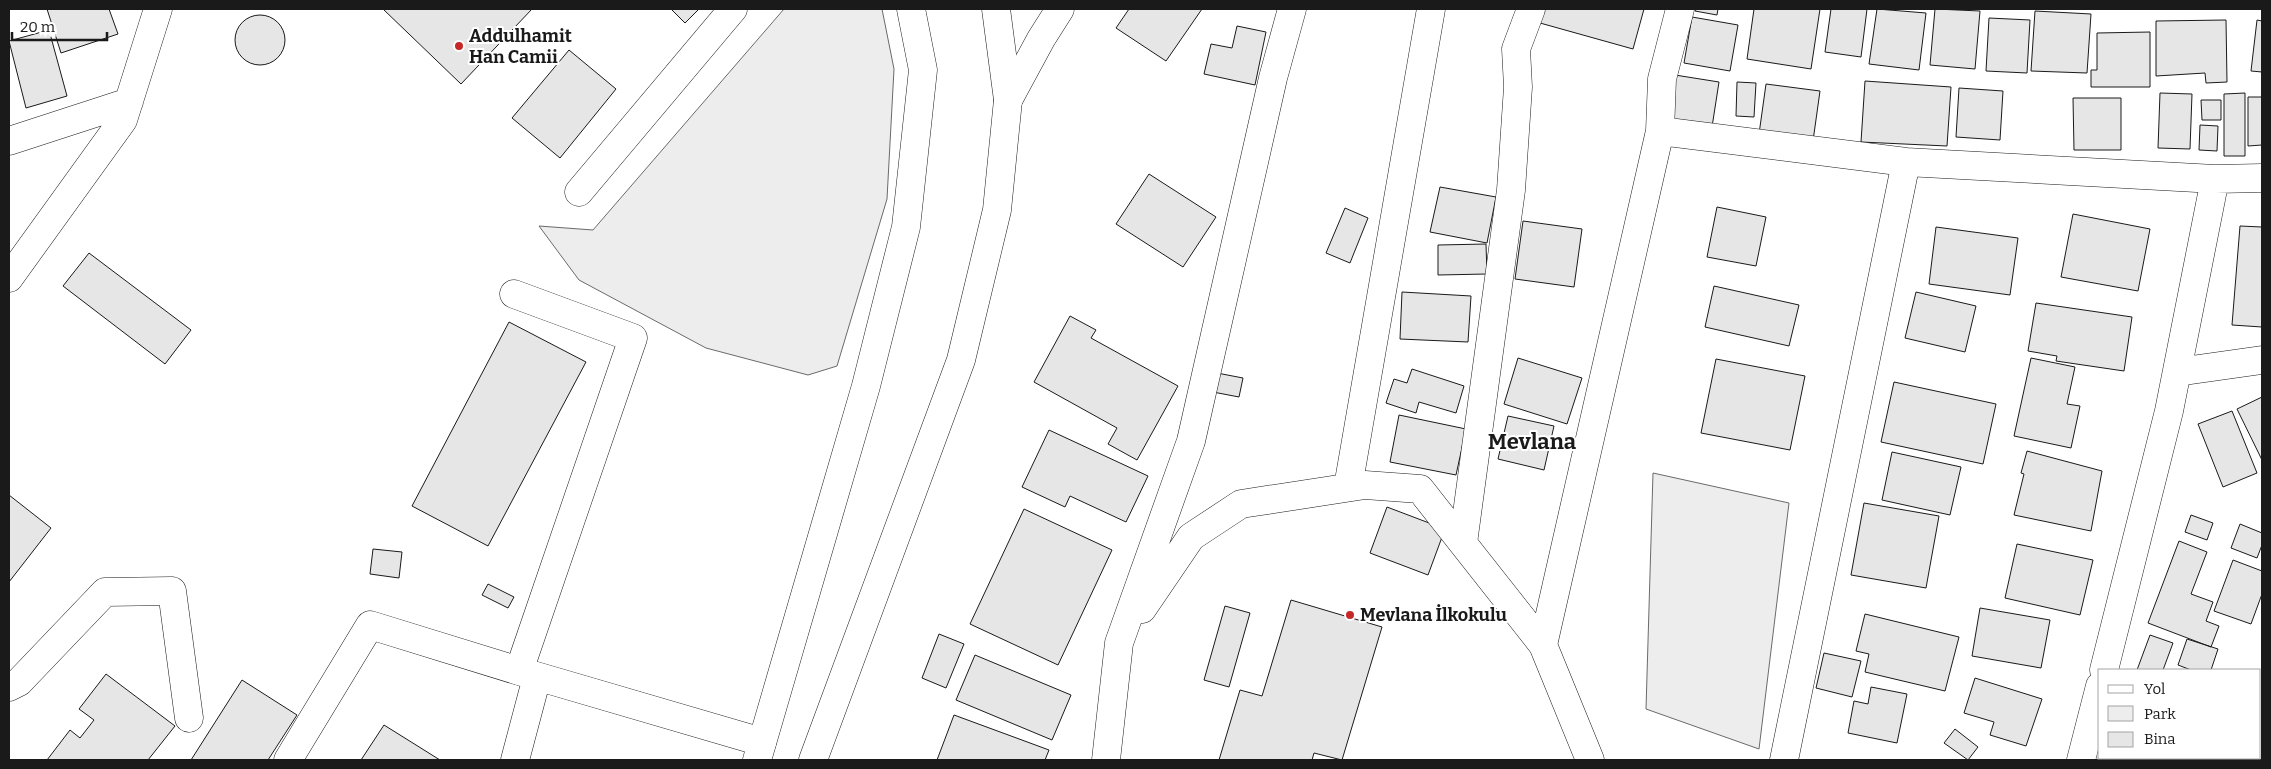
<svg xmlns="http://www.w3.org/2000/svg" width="2271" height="769" font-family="Bitter,serif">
	<rect width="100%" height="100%" fill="#fff"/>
	<!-- green -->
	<path fill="#ededed" stroke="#6a6a6a" d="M 784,9 L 882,9 L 894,69 L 887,199 L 837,366 L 808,375 L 706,348 L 579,280 L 539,226 L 593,230 Z
		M 1653,473 L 1789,503 L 1759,749 L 1646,709 Z"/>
	<!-- building -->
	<path fill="#e6e6e6" stroke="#1a1a1a" d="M 47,9 L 109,9 L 118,34 L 61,53 Z
		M 383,9 L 532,9 L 461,84 Z
		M 671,9 L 699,9 L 685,23 Z
		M 1129,9 L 1202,9 L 1166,61 L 1116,28 Z
		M 1544,9 L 1644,9 L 1633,49 L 1540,23 Z
		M 1696,9 L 1718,9 L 1717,15 L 1695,11 Z
		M 1754,9 L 1820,9 L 1811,69 L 1747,59 Z
		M 1831,9 L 1867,9 L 1861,57 L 1825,52 Z
		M 1877,9 L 1926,13 L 1919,70 L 1869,64 Z
		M 1935,9 L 1980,11 L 1975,69 L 1930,65 Z
		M 2035,11 L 2091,14 L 2087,73 L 2031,71 Z
		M235 40a25 25 0 1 1 50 0a25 25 0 1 1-50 0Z
		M 1692,17 L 1738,25 L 1730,71 L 1684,63 Z
		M 1989,18 L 2030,20 L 2027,73 L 1986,71 Z
		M 2226,20 L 2227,82 L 2206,83 L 2205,73 L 2156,76 L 2156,21 Z
		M 2257,20 L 2262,21 L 2262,72 L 2251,71 Z
		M 1237,26 L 1266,32 L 1255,85 L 1204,74 L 1211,44 L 1232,48 Z
		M 49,30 L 67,96 L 26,108 L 9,41 Z
		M 2150,32 L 2150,87 L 2091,87 L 2091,70 L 2097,70 L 2097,33 Z
		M 569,50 L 616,89 L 560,158 L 512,118 Z
		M 1675,75 L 1719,82 L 1712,127 L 1668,120 Z
		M 1865,81 L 1951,87 L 1947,146 L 1861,142 Z
		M 1737,82 L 1756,83 L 1754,117 L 1736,116 Z
		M 1766,84 L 1820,91 L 1813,141 L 1759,134 Z
		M 1959,88 L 2003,91 L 2000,140 L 1956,137 Z
		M 2160,93 L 2192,94 L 2190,149 L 2158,148 Z
		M 2245,93 L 2245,156 L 2224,156 L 2224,94 Z
		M 2248,97 L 2262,97 L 2262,145 L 2248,146 Z
		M 2073,98 L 2121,98 L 2121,150 L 2074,150 Z
		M 2201,100 L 2221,100 L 2221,120 L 2202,120 Z
		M 2200,125 L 2218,126 L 2217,151 L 2199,150 Z
		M 1149,174 L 1216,217 L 1183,267 L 1116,224 Z
		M 1440,187 L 1496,197 L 1487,243 L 1430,232 Z
		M 1717,207 L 1766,217 L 1756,266 L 1707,257 Z
		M 1345,208 L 1368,218 L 1350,263 L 1326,253 Z
		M 2073,214 L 2150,229 L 2138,291 L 2061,277 Z
		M 1523,221 L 1582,229 L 1574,287 L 1515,279 Z
		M 2240,226 L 2262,227 L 2262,327 L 2232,325 Z
		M 1936,227 L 2018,238 L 2010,295 L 1929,284 Z
		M 1486,244 L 1487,274 L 1438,275 L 1438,245 Z
		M 89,253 L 191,330 L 165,364 L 63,286 Z
		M 1714,286 L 1799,305 L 1789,346 L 1705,327 Z
		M 1402,292 L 1471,296 L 1468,342 L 1400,339 Z
		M 1916,292 L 1976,306 L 1965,352 L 1905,338 Z
		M 2036,303 L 2132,317 L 2124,371 L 2056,361 L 2057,356 L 2028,351 Z
		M 1070,316 L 1096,330 L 1091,338 L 1178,386 L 1137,460 L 1108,444 L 1117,428 L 1034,382 Z
		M 509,322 L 586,362 L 488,546 L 412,506 Z
		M 1518,358 L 1582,378 L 1567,424 L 1504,404 Z
		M 2031,358 L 2075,367 L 2067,404 L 2080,406 L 2071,448 L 2014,436 Z
		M 1716,359 L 1805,376 L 1790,450 L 1701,433 Z
		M 1412,369 L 1464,386 L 1456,413 L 1419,402 L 1416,413 L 1386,403 L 1394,379 L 1407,383 Z
		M 1217,373 L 1243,378 L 1239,397 L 1213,392 Z
		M 1894,382 L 1996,404 L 1983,464 L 1881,442 Z
		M 2262,397 L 2262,460 L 2237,409 Z
		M 2232,411 L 2257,473 L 2223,487 L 2198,424 Z
		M 1399,415 L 1466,429 L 1456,475 L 1390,462 Z
		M 1508,416 L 1554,426 L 1544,470 L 1498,459 Z
		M 1049,430 L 1148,476 L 1126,522 L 1070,496 L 1065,507 L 1022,487 Z
		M 2027,451 L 2102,471 L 2091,531 L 2014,515 L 2024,474 L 2021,473 Z
		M 1892,452 L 1961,467 L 1950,515 L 1882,500 Z
		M 9,495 L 51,528 L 9,582 Z
		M 1864,503 L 1939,516 L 1926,588 L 1851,575 Z
		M 1387,507 L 1445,529 L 1428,575 L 1370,553 Z
		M 1024,509 L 1112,550 L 1058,665 L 970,624 Z
		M 2191,515 L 2213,523 L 2207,540 L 2185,532 Z
		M 2240,524 L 2262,533 L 2262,545 L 2257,558 L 2231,548 Z
		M 2179,541 L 2207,552 L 2191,594 L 2213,602 L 2206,621 L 2219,626 L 2211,647 L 2148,623 Z
		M 2017,544 L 2093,560 L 2080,615 L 2005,598 Z
		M 373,549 L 402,552 L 399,578 L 370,574 Z
		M 2233,560 L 2262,571 L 2262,594 L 2251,624 L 2214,611 Z
		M 488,584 L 514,597 L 508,608 L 482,595 Z
		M 1291,600 L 1382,627 L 1342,760 L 1314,753 L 1312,760 L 1219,760 L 1240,690 L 1262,696 Z
		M 1225,606 L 1250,613 L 1229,687 L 1204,680 Z
		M 1980,608 L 2050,620 L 2041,668 L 1972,656 Z
		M 1865,614 L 1959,637 L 1945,691 L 1865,672 L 1869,654 L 1856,651 Z
		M 939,634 L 964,644 L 946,688 L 922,678 Z
		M 2150,635 L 2173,643 L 2163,670 L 2137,670 Z
		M 2187,639 L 2218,649 L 2211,670 L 2191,670 L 2178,665 Z
		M 1824,653 L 1861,661 L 1852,697 L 1816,688 Z
		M 975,655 L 1071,695 L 1052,740 L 956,700 Z
		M 106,674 L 175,726 L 148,760 L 47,760 L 70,730 L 80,738 L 94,720 L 79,709 Z
		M 1975,678 L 2042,699 L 2026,746 L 1990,735 L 1994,722 L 1964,713 Z
		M 242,680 L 297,715 L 268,760 L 191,760 Z
		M 1871,687 L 1907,694 L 1897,743 L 1848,733 L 1854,701 L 1868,704 Z
		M 954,715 L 1049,750 L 1045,760 L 937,760 Z
		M 384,725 L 440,760 L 361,760 Z
		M 1955,729 L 1978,747 L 1968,760 L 1944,743 Z"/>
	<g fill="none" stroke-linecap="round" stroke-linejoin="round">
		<!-- minor casing -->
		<g stroke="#1a1a1a" stroke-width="29">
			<path id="minor" d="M 1008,100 L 1041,39 L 1060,9
				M 1660,131 L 1906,162 L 2215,179 L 2262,178
				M 9,141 L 129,102
				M 579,192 L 733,9
				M 9,278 L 123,120 L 158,9
				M 514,294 L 633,338 L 519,671
				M 2177,372 L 2262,360
				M 1348,487 L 1431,9
				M 1463,543 L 1511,190 L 1518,87 L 1516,49 L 1531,9
				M 1142,609 L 1191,537 L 1241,504 L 1365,485 L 1420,489 L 1543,645
				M 2104,670 L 2169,411 L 2215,179
				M 9,687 L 19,682 L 105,592 L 172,591 L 189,718
				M 288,760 L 370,625 L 519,671 L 762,742
				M 515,760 L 537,677
				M 1106,760 L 1119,643 L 1191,441 L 1273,78 L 1292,9
				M 1590,760 L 1543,645 L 1660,131 L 1662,79 L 1680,9
				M 1784,760 L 1906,162
				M 2081,760 L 2100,686"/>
		</g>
		<!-- major casing -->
		<g stroke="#1a1a1a" stroke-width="29">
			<path id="major" d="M 757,760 L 866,386 L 906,227 L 923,70 L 911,9
				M 813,760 L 961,360 L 997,210 L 1008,100 L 996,9"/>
		</g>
		<!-- minor -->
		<use href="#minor" stroke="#fff" stroke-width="28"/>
		<!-- major -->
		<use href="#major" stroke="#fff" stroke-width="28"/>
	</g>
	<!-- markers -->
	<g fill="#c62828" stroke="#fff" stroke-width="2">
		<circle cx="459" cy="46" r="5"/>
		<circle cx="1350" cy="615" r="5"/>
	</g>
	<g text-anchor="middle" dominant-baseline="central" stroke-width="4" stroke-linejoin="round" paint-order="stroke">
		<!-- poi labels -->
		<g font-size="18" font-weight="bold" fill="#1a1a1a" stroke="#fff" text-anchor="start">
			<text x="469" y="36">Addulhamit<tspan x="469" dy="21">Han Camii</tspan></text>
			<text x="1360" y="615">Mevlana İlkokulu</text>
		</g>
		<!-- district labels -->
		<g font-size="22" font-weight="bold" fill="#1a1a1a" stroke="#fff">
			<text x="1532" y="441">Mevlana</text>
		</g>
	</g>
	<!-- border -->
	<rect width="2271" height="769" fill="none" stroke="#1a1a1a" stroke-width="20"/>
	<!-- legend -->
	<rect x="2098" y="669" width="162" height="90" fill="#ffffff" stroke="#a3a3a3"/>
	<rect x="2108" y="685" width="25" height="8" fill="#ffffff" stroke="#a3a3a3"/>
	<text x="2144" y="694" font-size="15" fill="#1a1a1a">Yol</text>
	<rect x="2108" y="706" width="25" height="15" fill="#ededed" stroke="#a3a3a3"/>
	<text x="2144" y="719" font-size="15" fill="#1a1a1a">Park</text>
	<rect x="2108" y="732" width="25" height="15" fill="#e6e6e6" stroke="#a3a3a3"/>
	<text x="2144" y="744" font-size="15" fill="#1a1a1a">Bina</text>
	<!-- scale -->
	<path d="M12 32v8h95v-8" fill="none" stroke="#1a1a1a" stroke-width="2.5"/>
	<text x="20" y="32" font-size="15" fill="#1a1a1a" stroke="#ffffff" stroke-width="4" paint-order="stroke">20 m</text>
</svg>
